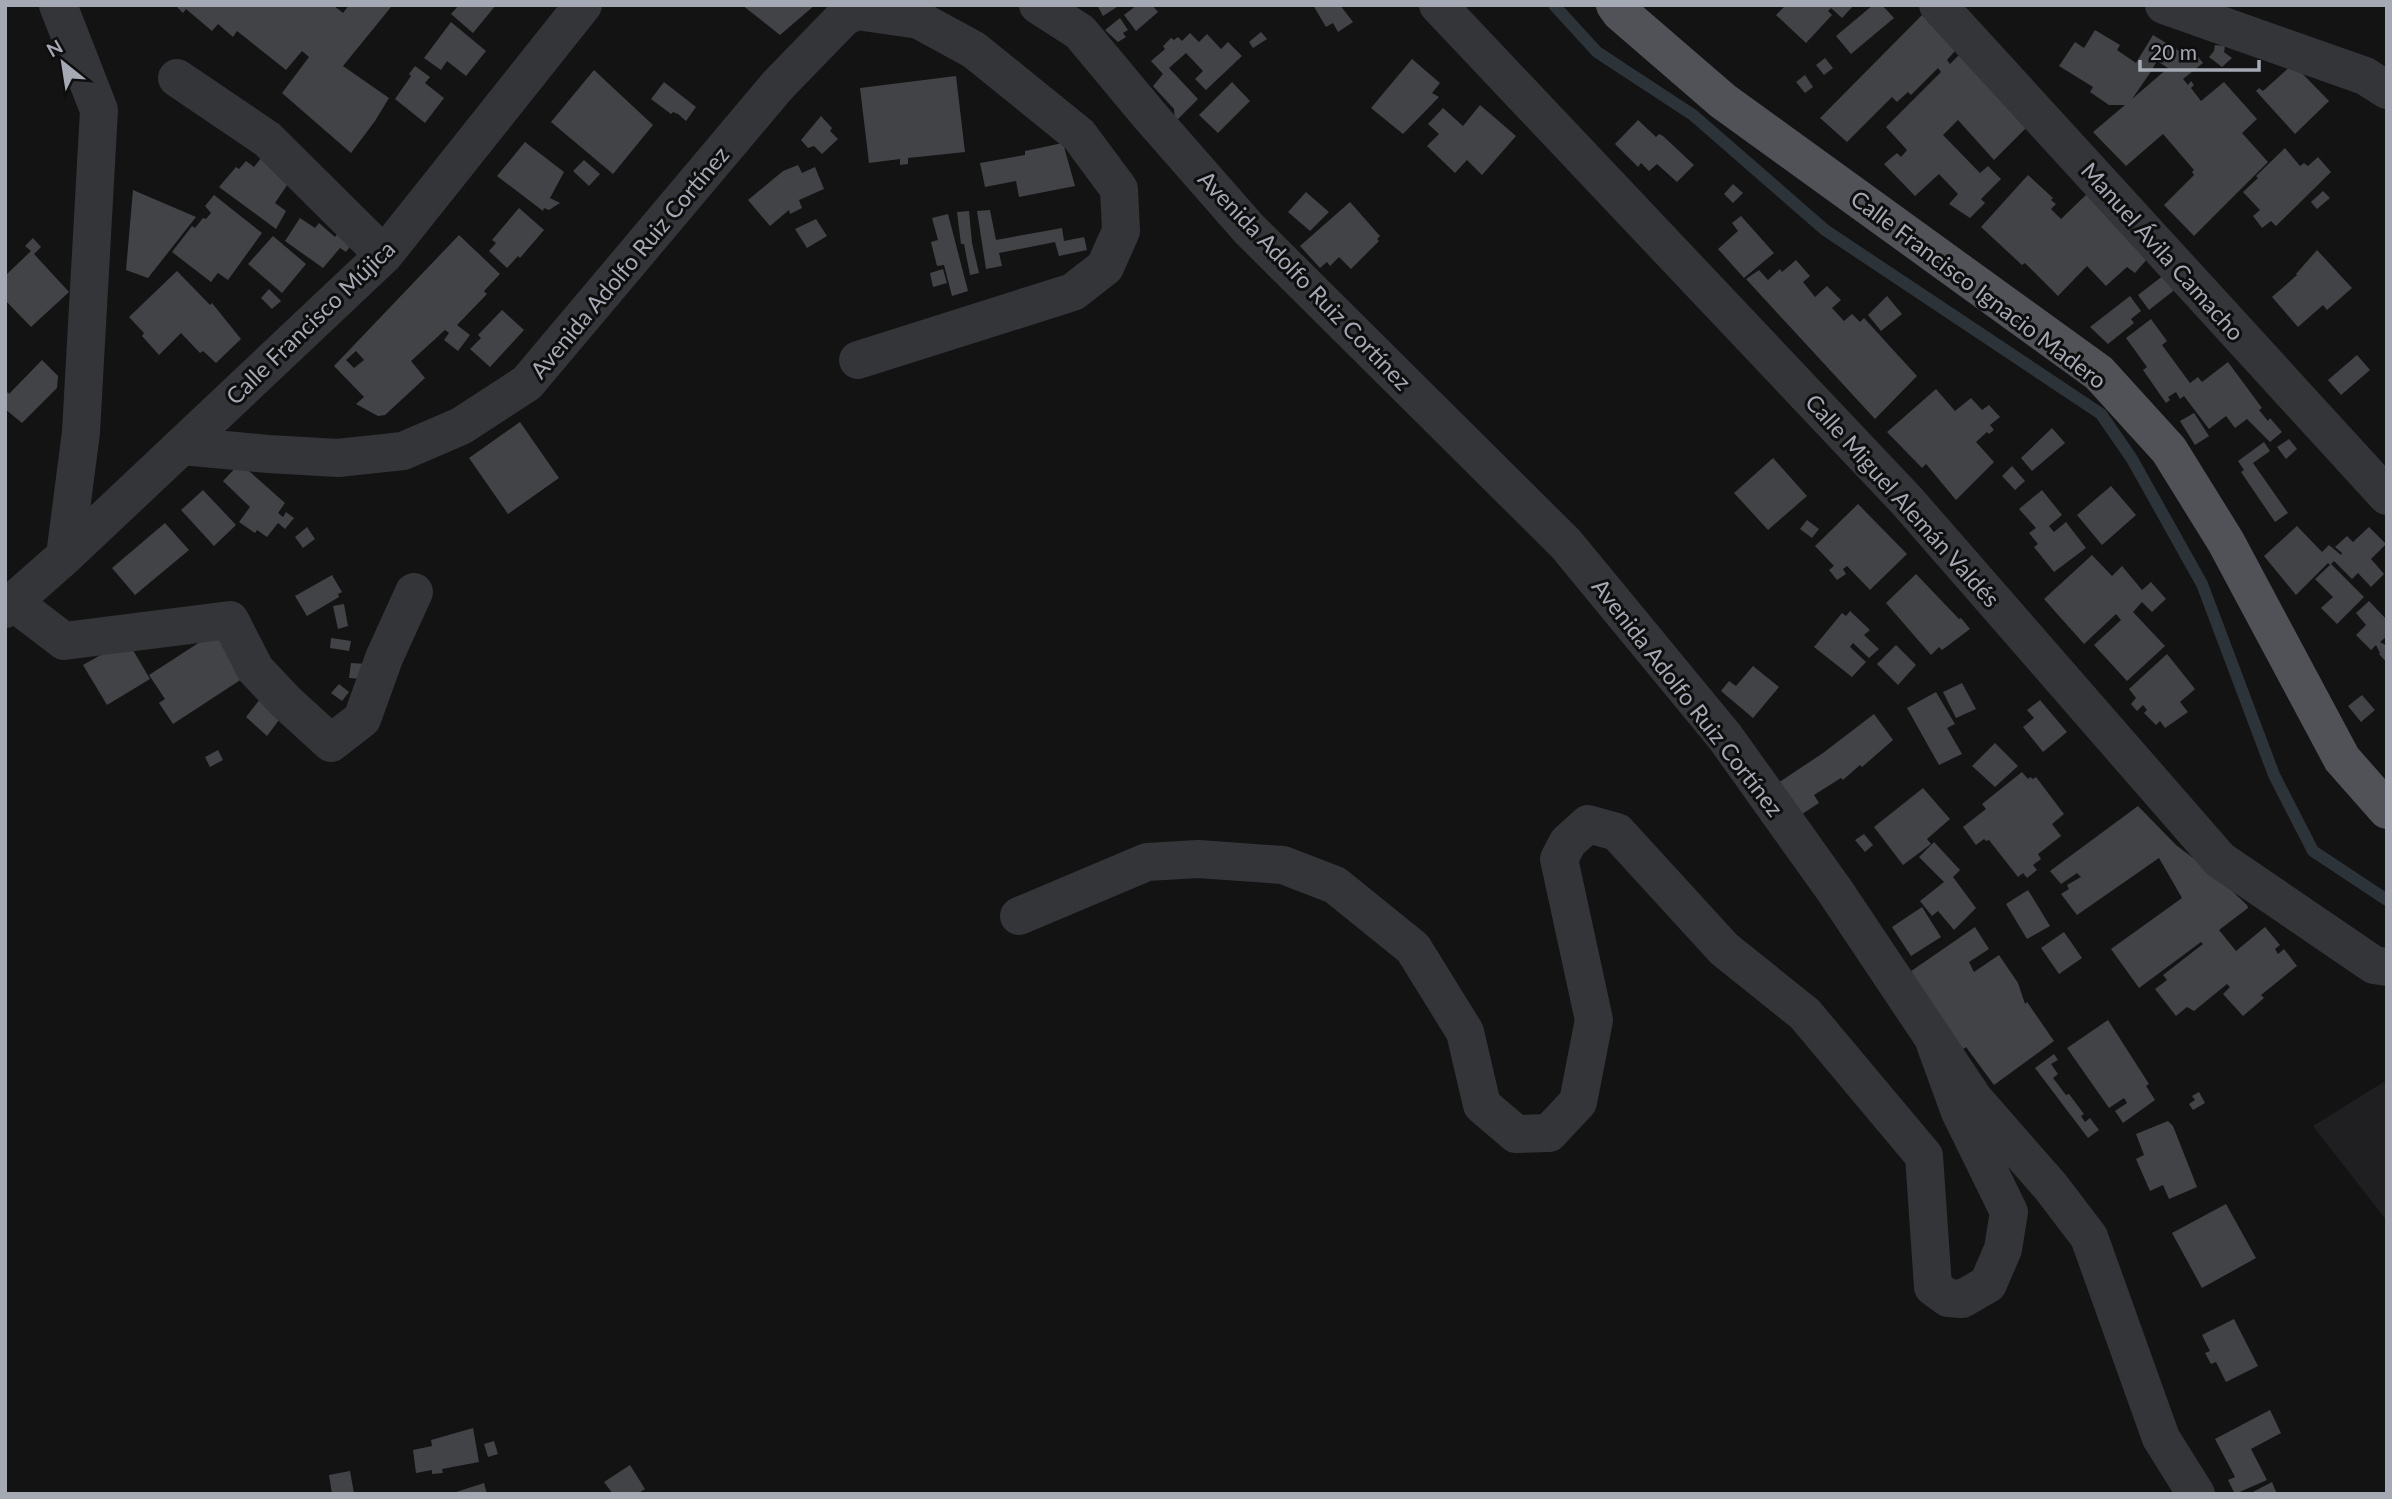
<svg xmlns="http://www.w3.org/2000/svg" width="2392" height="1499" font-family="Lato,sans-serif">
	<rect width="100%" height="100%" fill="#131314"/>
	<!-- built -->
	<path fill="#1f1f21" d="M 2387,1080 L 2387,1221 L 2313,1126 Z"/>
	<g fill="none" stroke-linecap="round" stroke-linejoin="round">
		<!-- stream -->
		<path stroke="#2c3339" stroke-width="12" d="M 1554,5 L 1597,52 L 1693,115 L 1825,230 L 2101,414 L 2132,459 L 2202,584 L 2274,775 L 2313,851 L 2387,900"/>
	</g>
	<!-- building -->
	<path fill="#424347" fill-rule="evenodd" d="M 175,5 L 333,5 L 343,13 L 349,5 L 389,5 L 391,7 L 343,66 L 389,98 L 375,121 L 351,153 L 282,93 L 309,57 L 302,51 L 286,70 L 237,31 L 233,37 L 218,24 L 212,31 L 186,9 L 183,13 Z
		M 459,5 L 496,5 L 473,33 L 451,14 Z
		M 742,5 L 815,5 L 780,35 Z
		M 1097,5 L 1120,5 L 1103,16 Z
		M 1137,5 L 1152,5 L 1158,12 L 1136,31 L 1124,15 Z
		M 1313,5 L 1340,5 L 1353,22 L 1338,32 L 1333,23 L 1326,27 Z
		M 1786,5 L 1823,6 L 1854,5 L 1842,18 L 1831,8 L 1828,11 L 1832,15 L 1806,43 L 1776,15 Z
		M 1873,5 L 1882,5 L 1894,18 L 1851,54 L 1836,36 Z
		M 1922,15 L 1955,51 L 1947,60 L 1950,64 L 1959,55 L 2027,127 L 1994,160 L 1958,120 L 1943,135 L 1980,173 L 1988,166 L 2001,179 L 1981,199 L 1985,203 L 1970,218 L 1949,204 L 1958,194 L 1939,174 L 1915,196 L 1884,164 L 1897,153 L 1901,157 L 1907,150 L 1886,127 L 1941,72 L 1938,68 L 1911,95 L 1908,92 L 1897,102 L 1892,97 L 1847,142 L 1820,118 Z
		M 1120,18 L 1128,30 L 1123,33 L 1126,37 L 1118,42 L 1105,30 Z
		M 451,22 L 486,51 L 466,76 L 447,61 L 441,70 L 424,58 Z
		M 2095,30 L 2120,45 L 2117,50 L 2136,63 L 2153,35 L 2184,54 L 2191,48 L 2203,63 L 2183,79 L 2188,85 L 2191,81 L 2194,85 L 2191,88 L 2201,101 L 2224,82 L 2257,119 L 2242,133 L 2268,162 L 2194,236 L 2164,205 L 2194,175 L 2192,172 L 2194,170 L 2163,134 L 2126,166 L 2093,132 L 2125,105 L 2109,105 L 2090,92 L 2093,87 L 2059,66 L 2075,42 L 2084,48 ZM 2157,61 L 2168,68 L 2132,99 L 2150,73 Z
		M 1261,32 L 1267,39 L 1253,48 L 1249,42 Z
		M 1190,33 L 1199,42 L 1207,34 L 1221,49 L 1228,42 L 1242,56 L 1206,90 L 1195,79 L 1203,71 L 1186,53 L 1169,68 L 1198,99 L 1175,122 L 1174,109 L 1153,86 L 1163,74 L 1151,61 L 1165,49 L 1163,46 L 1171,38 L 1174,40 L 1178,37 L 1182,41 Z
		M 2215,45 L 2225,46 L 2224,52 L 2232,58 L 2222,67 L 2209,57 L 2214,51 Z
		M 1825,58 L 1833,68 L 1824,75 L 1816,65 Z
		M 1412,59 L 1440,83 L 1432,93 L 1439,97 L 1403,134 L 1371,108 Z
		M 2293,64 L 2329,101 L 2295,134 L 2256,91 L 2259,88 L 2263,91 Z
		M 415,66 L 430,77 L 425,83 L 444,98 L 425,123 L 395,99 L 411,76 L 409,74 Z
		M 594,70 L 653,125 L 613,174 L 551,122 Z
		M 1805,75 L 1813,87 L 1805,93 L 1796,82 Z
		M 956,76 L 965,152 L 908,158 L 908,164 L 900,165 L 900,159 L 869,163 L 860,88 Z
		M 664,82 L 696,107 L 686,121 L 678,114 L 673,112 L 671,114 L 651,99 Z
		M 1232,82 L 1250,101 L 1218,133 L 1199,115 Z
		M 1480,105 L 1516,136 L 1482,175 L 1467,160 L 1455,173 L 1427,146 L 1439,134 L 1428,124 L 1443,108 L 1463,126 Z
		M 821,116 L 832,128 L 830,131 L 838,139 L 822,154 L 814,146 L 808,148 L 801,140 Z
		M 1638,120 L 1656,137 L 1659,134 L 1663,136 L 1694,165 L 1677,182 L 1657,164 L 1649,171 L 1641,163 L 1638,167 L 1615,144 Z
		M 525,142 L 564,172 L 550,198 L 560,203 L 549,210 L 544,208 L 543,211 L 497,176 Z
		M 1063,143 L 1075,186 L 1019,197 L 1016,181 L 985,187 L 980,163 L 1025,155 L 1025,151 Z
		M 2285,148 L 2300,166 L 2304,163 L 2308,166 L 2318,157 L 2331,172 L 2276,226 L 2271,221 L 2262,228 L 2253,216 L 2260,210 L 2243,192 L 2258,178 L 2256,176 Z
		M 261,158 L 292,178 L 275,203 L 286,211 L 276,229 L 219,187 L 236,167 L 239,169 L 246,161 L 254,167 Z
		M 584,160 L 600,174 L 589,186 L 573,171 Z
		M 798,165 L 802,173 L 815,167 L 824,189 L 799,200 L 802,208 L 790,214 L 789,210 L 770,226 L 748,200 L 783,171 Z
		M 2028,175 L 2053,198 L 2051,200 L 2056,204 L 2051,209 L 2061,219 L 2089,192 L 2148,258 L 2135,273 L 2127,267 L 2106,286 L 2087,266 L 2058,296 L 2025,263 L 2022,265 L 1981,227 Z
		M 1733,184 L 1743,193 L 1733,203 L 1724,194 Z
		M 133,190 L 196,217 L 148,278 L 126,270 Z
		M 2323,191 L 2330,198 L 2317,209 L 2311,202 Z
		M 1306,192 L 1329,212 L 1310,231 L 1288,212 Z
		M 214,195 L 262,233 L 228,280 L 218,273 L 211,282 L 172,252 L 192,226 L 195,228 L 203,218 L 206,219 L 211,213 L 205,206 Z
		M 1350,202 L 1380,236 L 1377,239 L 1379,241 L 1351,269 L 1339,257 L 1330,266 L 1327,262 L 1320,268 L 1300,246 Z
		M 519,208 L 544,230 L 520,258 L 518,256 L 507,268 L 489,251 L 496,243 L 492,240 Z
		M 990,210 L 996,240 L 1062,228 L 1064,241 L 1084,237 L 1087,250 L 1059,256 L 1055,242 L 999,253 L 1002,266 L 986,269 L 977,211 Z
		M 969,211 L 972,243 L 979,273 L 970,275 L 964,244 L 961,244 L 957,212 Z
		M 948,214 L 968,291 L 952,296 L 944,265 L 937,266 L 931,242 L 938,240 L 932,218 Z
		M 1741,216 L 1774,253 L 1744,278 L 1718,249 L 1738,231 L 1732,223 Z
		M 349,217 L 364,228 L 346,252 L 340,248 L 323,268 L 285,241 L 300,218 L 315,228 L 319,223 L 335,237 Z
		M 816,219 L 827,236 L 807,248 L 795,229 Z
		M 459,235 L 500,274 L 484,291 L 487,294 L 457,325 L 470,335 L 458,351 L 444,340 L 449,333 L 445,330 L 411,361 L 425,378 L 385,415 L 378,416 L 356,404 L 364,397 L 334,366 ZM 356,351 L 364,360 L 354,368 L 346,360 Z
		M 273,236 L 306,264 L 282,293 L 248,264 Z
		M 33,238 L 41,247 L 34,254 L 69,292 L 31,327 L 5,300 L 5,276 L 31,251 L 25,246 Z
		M 2317,250 L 2352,288 L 2327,310 L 2323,305 L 2298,327 L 2272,297 L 2297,275 L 2296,274 Z
		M 1796,260 L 1810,276 L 1803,282 L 1815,297 L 1827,286 L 1841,300 L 1832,308 L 1844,321 L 1852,314 L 1860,322 L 1864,318 L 1917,376 L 1875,419 L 1746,279 L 1759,270 L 1768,280 L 1780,269 L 1782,272 Z
		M 943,269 L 947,283 L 933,287 L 930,273 Z
		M 177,271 L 210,305 L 212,303 L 241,339 L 216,363 L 203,351 L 200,353 L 181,333 L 159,355 L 142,336 L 144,333 L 129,317 Z
		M 2164,275 L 2177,288 L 2149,310 L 2138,295 Z
		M 269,289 L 281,301 L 272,309 L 261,298 Z
		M 1887,296 L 1902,314 L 1881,331 L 1868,315 Z
		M 2130,296 L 2141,311 L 2131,319 L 2134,323 L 2108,344 L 2090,327 Z
		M 502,310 L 524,330 L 490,367 L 470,349 L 481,338 L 478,335 Z
		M 2151,319 L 2167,341 L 2162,345 L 2190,383 L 2198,377 L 2202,382 L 2228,362 L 2262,408 L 2259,410 L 2268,421 L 2270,418 L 2282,432 L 2270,442 L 2247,419 L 2235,428 L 2226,416 L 2209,429 L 2184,396 L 2180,399 L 2176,392 L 2168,397 L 2170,400 L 2166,403 L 2143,370 L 2147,367 L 2126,338 Z
		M 2357,355 L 2370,370 L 2341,395 L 2328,380 Z
		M 42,360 L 58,376 L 57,388 L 22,423 L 5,409 L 5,395 L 8,392 L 9,394 Z
		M 1936,389 L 1955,411 L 1971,398 L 1982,410 L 1989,405 L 2000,417 L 1990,425 L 1994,430 L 1989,434 L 1987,432 L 1976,442 L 1994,462 L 1956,500 L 1926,464 L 1922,468 L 1887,432 Z
		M 2194,413 L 2209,436 L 2195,445 L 2180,421 Z
		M 520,422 L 559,478 L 508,514 L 469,458 Z
		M 2052,428 L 2065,443 L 2032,471 L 2021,458 Z
		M 2289,439 L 2297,449 L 2286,459 L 2277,447 Z
		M 2264,442 L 2270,451 L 2253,463 L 2288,513 L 2275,522 L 2241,472 L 2244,470 L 2238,461 Z
		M 1773,458 L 1807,496 L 1768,530 L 1734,493 Z
		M 240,463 L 285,503 L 278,513 L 283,517 L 286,512 L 294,518 L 285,529 L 278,523 L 267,537 L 257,530 L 255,533 L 239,522 L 250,507 L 223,481 Z
		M 2012,466 L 2025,481 L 2015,490 L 2002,476 Z
		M 2111,486 L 2136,515 L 2102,545 L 2077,515 Z
		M 203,490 L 236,525 L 214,546 L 181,510 Z
		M 2042,490 L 2062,515 L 2049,526 L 2054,532 L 2066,522 L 2086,548 L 2054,572 L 2034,547 L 2038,544 L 2029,533 L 2036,528 L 2019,509 Z
		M 1858,504 L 1907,554 L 1870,590 L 1847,566 L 1843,569 L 1846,574 L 1837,580 L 1829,570 L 1834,566 L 1815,546 Z
		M 1807,520 L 1819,529 L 1812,538 L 1800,529 Z
		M 165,523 L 189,550 L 135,595 L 112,568 Z
		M 2297,526 L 2322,552 L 2329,545 L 2341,555 L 2342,553 L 2335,547 L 2347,536 L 2353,542 L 2369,527 L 2386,544 L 2371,559 L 2384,574 L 2371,587 L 2358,573 L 2352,579 L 2334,561 L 2331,564 L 2364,597 L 2337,624 L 2321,608 L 2333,597 L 2315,579 L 2330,565 L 2328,563 L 2296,595 L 2264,556 Z
		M 307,527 L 315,539 L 303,548 L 295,537 Z
		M 2092,555 L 2112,576 L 2122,566 L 2142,590 L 2151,582 L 2166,599 L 2152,612 L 2142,602 L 2133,612 L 2165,646 L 2127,681 L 2094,645 L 2121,620 L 2116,614 L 2084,644 L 2044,599 Z
		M 1916,574 L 1959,619 L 1961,618 L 1970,629 L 1942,650 L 1939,647 L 1931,655 L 1886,603 Z
		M 332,575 L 342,592 L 338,594 L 339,597 L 307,616 L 295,596 Z
		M 2369,601 L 2387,620 L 2387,636 L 2380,642 L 2387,646 L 2387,663 L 2379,654 L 2380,653 L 2376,645 L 2371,650 L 2356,635 L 2366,625 L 2356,613 Z
		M 344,604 L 348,626 L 338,629 L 333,606 Z
		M 1850,611 L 1870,630 L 1864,635 L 1879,649 L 1869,658 L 1853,643 L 1850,647 L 1866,662 L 1852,677 L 1814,647 L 1842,613 L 1846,616 Z
		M 220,629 L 248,675 L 173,724 L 159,703 L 165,699 L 149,675 Z
		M 331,638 L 351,641 L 349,651 L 330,648 Z
		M 127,640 L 150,679 L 107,705 L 83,665 Z
		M 1896,645 L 1916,665 L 1898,685 L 1877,664 Z
		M 2167,654 L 2195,689 L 2180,702 L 2188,712 L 2165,728 L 2160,721 L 2156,725 L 2144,713 L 2147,710 L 2143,705 L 2137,711 L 2131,704 L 2136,698 L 2129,689 Z
		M 351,663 L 367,664 L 363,679 L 349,678 Z
		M 1753,666 L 1779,687 L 1753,718 L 1721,691 L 1729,681 L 1736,686 Z
		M 1962,683 L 1976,709 L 1956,718 L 1943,692 Z
		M 339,684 L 349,692 L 342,701 L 331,693 Z
		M 1936,692 L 1955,724 L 1947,728 L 1962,754 L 1939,765 L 1907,708 Z
		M 2362,695 L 2375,710 L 2361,722 L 2348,706 Z
		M 260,699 L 282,716 L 267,736 L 246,717 Z
		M 2040,700 L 2067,732 L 2043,752 L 2023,727 L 2034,718 L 2027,710 Z
		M 1874,714 L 1893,740 L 1862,767 L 1860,765 L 1843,780 L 1841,778 L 1814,795 L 1819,803 L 1799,816 L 1778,783 L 1823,753 Z
		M 1995,743 L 2018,766 L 1995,787 L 1972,766 Z
		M 218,750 L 223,760 L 210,767 L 205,757 Z
		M 2022,772 L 2028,779 L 2030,777 L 2033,779 L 2036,777 L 2064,814 L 2052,824 L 2061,836 L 2038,854 L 2041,859 L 2033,865 L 2037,870 L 2027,878 L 2023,873 L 2018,877 L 1989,840 L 1986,841 L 1984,839 L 1976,845 L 1963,827 L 1986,809 L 1982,804 Z
		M 1923,788 L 1950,819 L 1927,839 L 1931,844 L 1903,865 L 1874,827 Z
		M 2138,806 L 2176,845 L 2214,874 L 2247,905 L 2248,908 L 2219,930 L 2236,951 L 2265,927 L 2280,945 L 2275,949 L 2278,954 L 2284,949 L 2297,966 L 2261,995 L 2264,998 L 2243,1016 L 2223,994 L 2230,987 L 2227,984 L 2194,1011 L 2187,1007 L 2176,1016 L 2155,989 L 2167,980 L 2163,975 L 2203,944 L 2201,942 L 2139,988 L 2111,949 L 2182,898 L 2159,858 L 2077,915 L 2061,894 L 2069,889 L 2067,885 L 2081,877 L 2077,873 L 2061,884 L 2050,871 Z
		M 1864,834 L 1873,845 L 1865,852 L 1855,840 Z
		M 1934,842 L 1960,870 L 1953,877 L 1976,908 L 1954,930 L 1938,911 L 1932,916 L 1920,901 L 1944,882 L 1919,857 Z
		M 2028,890 L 2050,926 L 2027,939 L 2006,904 Z
		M 1922,907 L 1941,937 L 1911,956 L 1892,927 Z
		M 1975,927 L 1989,949 L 1969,962 L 1974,972 L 1999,955 L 2018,983 L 2025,1004 L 2027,1002 L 2054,1041 L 1994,1085 L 1966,1047 L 1961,1051 L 1904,976 Z
		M 2064,932 L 2082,958 L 2059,974 L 2041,948 Z
		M 2108,1020 L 2149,1084 L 2146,1086 L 2155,1100 L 2123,1123 L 2115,1111 L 2127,1103 L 2124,1098 L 2109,1108 L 2067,1048 Z
		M 2054,1054 L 2058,1060 L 2051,1064 L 2058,1074 L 2053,1078 L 2066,1095 L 2069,1094 L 2084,1114 L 2081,1116 L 2085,1122 L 2090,1118 L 2099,1130 L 2088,1138 L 2035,1068 Z
		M 2199,1092 L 2205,1103 L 2193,1110 L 2189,1104 L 2195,1100 L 2192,1096 Z
		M 2168,1121 L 2173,1126 L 2197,1187 L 2169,1199 L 2163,1185 L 2150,1191 L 2136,1159 L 2144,1155 L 2136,1134 Z
		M 2226,1204 L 2256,1258 L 2202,1288 L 2172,1233 Z
		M 2234,1319 L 2258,1366 L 2226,1382 L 2216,1362 L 2211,1364 L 2205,1353 L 2210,1351 L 2202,1335 Z
		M 2270,1410 L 2281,1433 L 2251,1449 L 2267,1480 L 2235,1494 L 2228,1480 L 2235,1477 L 2215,1439 Z
		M 473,1428 L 479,1462 L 442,1469 L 443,1473 L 432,1474 L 432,1470 L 416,1473 L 413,1450 L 432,1446 L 431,1440 Z
		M 494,1441 L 498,1454 L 488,1457 L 484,1444 Z
		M 630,1465 L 645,1489 L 637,1494 L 613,1494 L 604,1482 Z
		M 350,1471 L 354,1493 L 332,1494 L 329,1475 Z
		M 2272,1482 L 2277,1494 L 2249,1494 Z
		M 484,1483 L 487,1494 L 454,1494 L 453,1493 Z"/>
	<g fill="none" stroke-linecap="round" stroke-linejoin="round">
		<!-- minor -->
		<path stroke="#343539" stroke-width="38" d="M 58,5 L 99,110 L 81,432 L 65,556
			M 1038,5 L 1080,32 L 1150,116 L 1249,229 L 1566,544 L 1725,737 L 1835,891 L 1974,1099 L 2051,1187 L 2089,1237 L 2161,1438 L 2196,1494
			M 1438,5 L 1907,501 L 2220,860 L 2374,965 L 2387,967
			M 1938,5 L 2387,496
			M 2164,5 L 2365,76 L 2387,90
			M 857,11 L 919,20 L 974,50 L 1079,135 L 1119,189 L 1121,231 L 1105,267 L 1073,292 L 858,360
			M 177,78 L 267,139 L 384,255
			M 182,446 L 268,454 L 338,458 L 403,451 L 461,426 L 527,383 L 778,85 L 844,17 L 869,5
			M 13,602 L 64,641 L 230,620 L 255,669 L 286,702 L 331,743 L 362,719 L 384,658 L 414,592
			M 5,609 L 65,556 L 384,255 L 583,5
			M 1019,916 L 1147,862 L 1198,859 L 1283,865 L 1335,885 L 1413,948 L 1465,1032 L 1482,1105 L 1516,1134 L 1549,1133 L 1578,1102 L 1594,1020 L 1559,859 L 1568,842 L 1588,824 L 1617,832 L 1724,949 L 1805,1014 L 1924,1156 L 1933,1287 L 1948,1298 L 1962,1299 L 1988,1284 L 2003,1249 L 2009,1212 L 1960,1112 L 1933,1038"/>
		<!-- major -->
		<path stroke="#505258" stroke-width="38" d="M 1615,5 L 1620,12 L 1723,101 L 2099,373 L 2169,450 L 2226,542 L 2342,759 L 2387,810"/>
	</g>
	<g text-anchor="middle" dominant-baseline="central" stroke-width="6" stroke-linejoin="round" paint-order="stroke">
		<!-- street labels -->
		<g font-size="23" fill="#a5a9b4" stroke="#0e0e0f">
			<text transform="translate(2163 251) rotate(48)">Manuel Ávila Camacho</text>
			<text transform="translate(629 262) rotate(-50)">Avenida Adolfo Ruiz Cortínez</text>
			<text transform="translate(1305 280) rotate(46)">Avenida Adolfo Ruiz Cortínez</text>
			<text transform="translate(1979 289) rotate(37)">Calle Francisco Ignacio Madero</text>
			<text transform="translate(310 322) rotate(-44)">Calle Francisco Mújica</text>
			<text transform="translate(1903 500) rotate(48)">Calle Miguel Alemán Valdés</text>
			<text transform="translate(1688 697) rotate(52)">Avenida Adolfo Ruiz Cortínez</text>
		</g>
	</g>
	<!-- border -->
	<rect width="2392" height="1499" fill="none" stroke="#a5a9b4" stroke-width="14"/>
	<!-- north arrow -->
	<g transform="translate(63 63) rotate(330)" stroke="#0e0e0f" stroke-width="5" paint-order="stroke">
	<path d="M0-5L12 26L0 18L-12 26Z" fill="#a5a9b4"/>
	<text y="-10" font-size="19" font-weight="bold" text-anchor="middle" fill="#a5a9b4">N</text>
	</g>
	<!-- scale -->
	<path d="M2140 60v10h119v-10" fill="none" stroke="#a5a9b4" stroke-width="3.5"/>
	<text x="2150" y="60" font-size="21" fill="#a5a9b4" stroke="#0e0e0f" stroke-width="5" paint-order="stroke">20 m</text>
</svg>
